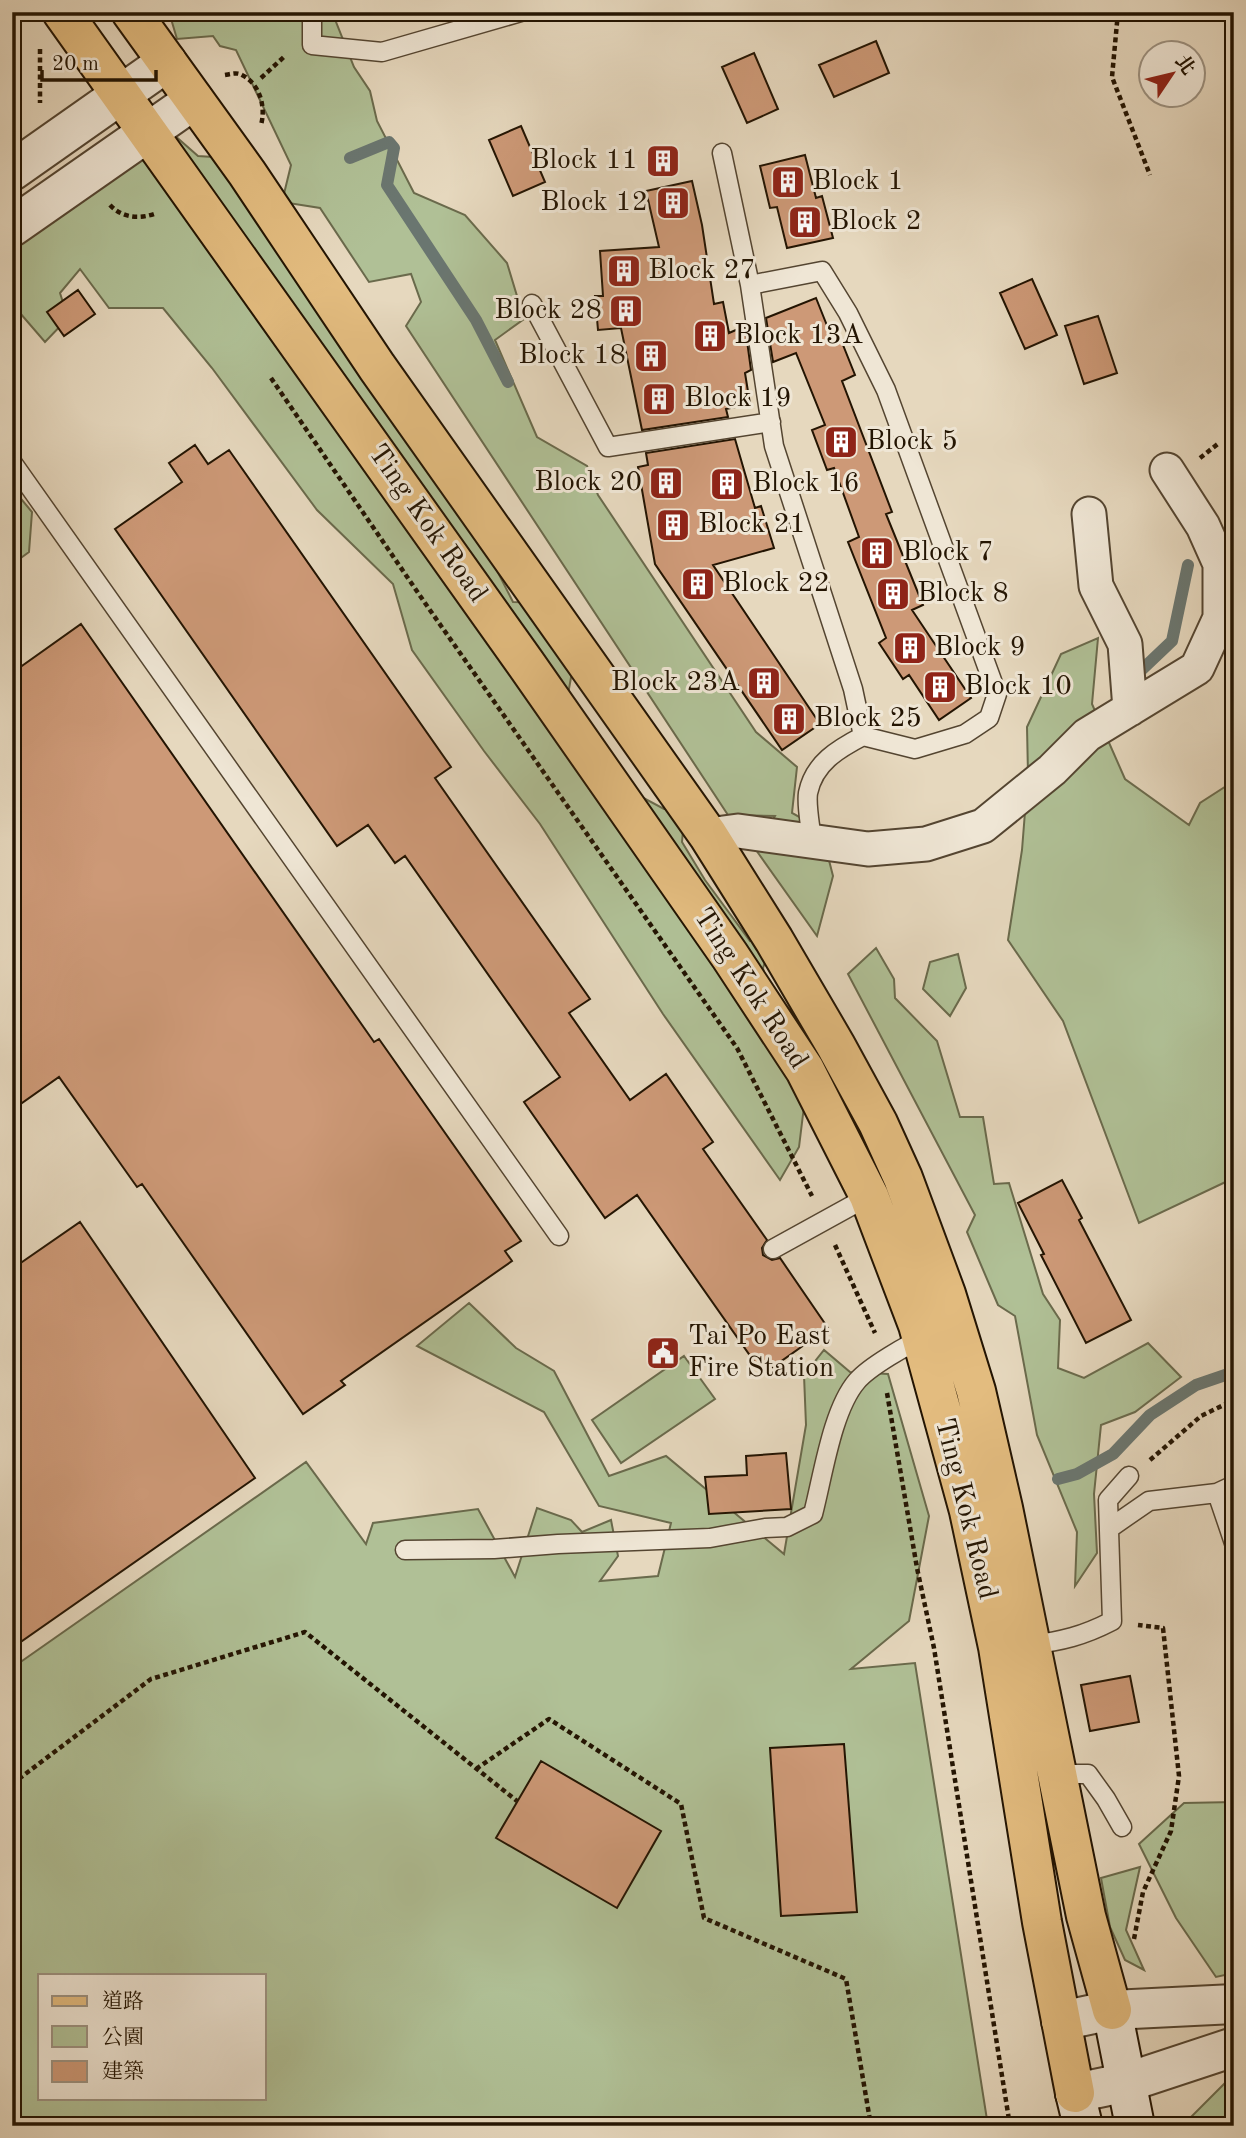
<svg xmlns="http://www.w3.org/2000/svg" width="1246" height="2138" font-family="'Old Standard TT','Noto Serif TC',serif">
	<rect width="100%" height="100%" fill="#e6d8be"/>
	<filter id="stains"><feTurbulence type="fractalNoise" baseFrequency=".00286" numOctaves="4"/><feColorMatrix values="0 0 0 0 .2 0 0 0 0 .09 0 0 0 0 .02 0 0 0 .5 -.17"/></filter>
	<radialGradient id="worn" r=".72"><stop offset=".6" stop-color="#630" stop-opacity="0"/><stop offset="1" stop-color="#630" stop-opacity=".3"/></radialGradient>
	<!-- green -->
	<path fill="#b0c096" stroke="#6a6a4c" stroke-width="2" fill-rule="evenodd" d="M 169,12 L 332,12 L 354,67 L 370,91 L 377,121 L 414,193 L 465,215 L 507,263 L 524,319 L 495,340 L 537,437 L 587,466 L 598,495 L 756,732 L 797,767 L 792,813 L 821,829 L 833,876 L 817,936 L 756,850 L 775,816 L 728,815 L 406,326 L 421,302 L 411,274 L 369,282 L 320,208 L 282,202 L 291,165 L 236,50 L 220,46 L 213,36 L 177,39 Z
		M 165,127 L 198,156 L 244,159 L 487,551 L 513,602 L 553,603 L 572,672 L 565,711 L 595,772 L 664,809 L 685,808 L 682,842 L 705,880 L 750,941 L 775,933 L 763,968 L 776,1030 L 806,1090 L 799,1147 L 780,1180 L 663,1014 L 540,824 L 484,751 L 412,650 L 393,584 L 317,510 L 212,368 L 163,308 L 109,308 L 80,269 L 60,293 L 68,318 L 45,342 L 20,313 L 12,320 L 12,221 Z
		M 12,488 L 32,512 L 29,552 L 14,563 L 12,561 Z
		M 1098,638 L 1092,704 L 1125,779 L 1189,825 L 1200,803 L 1234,781 L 1234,1178 L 1139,1223 L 1063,1021 L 1008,940 L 1022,850 L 1028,774 L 1027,727 L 1061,654 Z
		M 876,948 L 894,979 L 895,998 L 937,1041 L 960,1117 L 983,1117 L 994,1184 L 1009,1183 L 1043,1294 L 1060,1320 L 1058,1368 L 1084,1378 L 1148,1343 L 1181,1377 L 1135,1412 L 1101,1425 L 1094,1494 L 1097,1553 L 1075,1586 L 1077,1532 L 1037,1435 L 1015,1316 L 998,1305 L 967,1232 L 975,1215 L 848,974 Z
		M 958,954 L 966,988 L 950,1016 L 923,989 L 930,962 Z
		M 469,1303 L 516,1348 L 554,1371 L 609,1476 L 666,1456 L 784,1554 L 806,1425 L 804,1375 L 824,1350 L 850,1372 L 888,1374 L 929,1516 L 909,1621 L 851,1669 L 915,1663 L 988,2126 L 12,2126 L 12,1668 L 306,1462 L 366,1544 L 373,1523 L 478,1509 L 515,1577 L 537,1508 L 571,1520 L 582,1532 L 611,1520 L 618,1556 L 600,1581 L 658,1576 L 671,1523 L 599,1506 L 544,1412 L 417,1346 ZM 40,1975 L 264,1975 L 264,2098 L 40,2098 Z
		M 684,1356 L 715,1399 L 621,1463 L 592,1420 Z
		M 1234,1802 L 1234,1973 L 1216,1977 L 1176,1918 L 1139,1844 L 1184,1803 Z
		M 1140,1867 L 1126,1930 L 1144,1970 L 1125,1960 L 1110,1927 L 1101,1878 Z
		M 1234,2074 L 1234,2126 L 1187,2126 L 1186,2122 Z"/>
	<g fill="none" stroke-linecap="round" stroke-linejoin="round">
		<!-- stream -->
		<path stroke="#6a7670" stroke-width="12" d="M 350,158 L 389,142 L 394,148 L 387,185 L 476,320 L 508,382
			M 1132,679 L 1172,641 L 1188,565
			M 1058,1479 L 1077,1474 L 1113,1454 L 1150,1415 L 1196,1385 L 1234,1372"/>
	</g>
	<!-- building -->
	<path fill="#cd9977" stroke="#231402" stroke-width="2" d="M 876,41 L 889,73 L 834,97 L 819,65 Z
		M 754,53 L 778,109 L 747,123 L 722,67 Z
		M 521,126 L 545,182 L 513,196 L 489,140 Z
		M 805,155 L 816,198 L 822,196 L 833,238 L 787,248 L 777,207 L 770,208 L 760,166 Z
		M 692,181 L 702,225 L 714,304 L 723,302 L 729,333 L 745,326 L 751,370 L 745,373 L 750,404 L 726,409 L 728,417 L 642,430 L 621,328 L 598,330 L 595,296 L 603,296 L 600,251 L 659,247 L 646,191 Z
		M 1032,279 L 1057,335 L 1025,349 L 1000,293 Z
		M 78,290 L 95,314 L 64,336 L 47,312 Z
		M 816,298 L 832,338 L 839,335 L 855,375 L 842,381 L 892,512 L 886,514 L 923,605 L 912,610 L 971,698 L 939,720 L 909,675 L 903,679 L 879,643 L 886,638 L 848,542 L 859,537 L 834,468 L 827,470 L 812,430 L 825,425 L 796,353 L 773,362 L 766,318 Z
		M 1098,316 L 1117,373 L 1084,384 L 1065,326 Z
		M 735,439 L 755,508 L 761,506 L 774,548 L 713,565 L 820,724 L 782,750 L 655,564 L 638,467 L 648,465 L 646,453 Z
		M 195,445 L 208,464 L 229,450 L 451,767 L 435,778 L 590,999 L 569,1013 L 630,1100 L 666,1074 L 713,1142 L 703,1149 L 767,1240 L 762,1248 L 763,1255 L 772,1260 L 780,1258 L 828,1328 L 763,1374 L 637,1195 L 605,1218 L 524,1102 L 560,1077 L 405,856 L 395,863 L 368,825 L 337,846 L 115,529 L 182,482 L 169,463 Z
		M 81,624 L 374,1042 L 379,1039 L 521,1241 L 505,1251 L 512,1261 L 341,1381 L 345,1385 L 303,1414 L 142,1184 L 137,1187 L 59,1077 L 12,1110 L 12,673 Z
		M 1062,1180 L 1082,1218 L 1079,1220 L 1131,1320 L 1086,1343 L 1041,1255 L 1044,1254 L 1018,1203 Z
		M 80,1222 L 255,1478 L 12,1648 L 12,1269 Z
		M 786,1453 L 791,1509 L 709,1514 L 705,1477 L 747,1475 L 746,1456 Z
		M 1130,1676 L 1139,1722 L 1090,1731 L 1081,1685 Z
		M 844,1744 L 857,1912 L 781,1916 L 770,1748 Z
		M 541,1761 L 661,1831 L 617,1908 L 496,1838 Z"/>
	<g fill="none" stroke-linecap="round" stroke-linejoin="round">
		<!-- service casing -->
		<g stroke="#544531" stroke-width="21">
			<path id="service" d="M 312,12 L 312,45 L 382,52 L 521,12
				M 722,153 L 750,285 L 774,446 L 853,689 L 863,736
				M 750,285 L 822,271 L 848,313 L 886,390 L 997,694 L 989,718 L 965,734 L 915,749 L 863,736 C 838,749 814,763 808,793 C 806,806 811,828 812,842
				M 532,304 L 608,447 L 771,422
				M 12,462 L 559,1236
				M 773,1249 L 871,1195
				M 1217,1493 L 1234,1543
				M 1110,1528 L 1149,1501 L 1217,1493 L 1234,1485
				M 405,1550 L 494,1549 L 558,1544 L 710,1538 L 765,1528 L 787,1527 L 813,1514 C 823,1476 832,1410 857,1381 C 869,1367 908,1344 926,1337
				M 1030,1645 C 1062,1641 1083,1636 1112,1621 L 1108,1500 L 1129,1476
				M 1056,1774 L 1088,1774 L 1106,1799 L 1122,1827"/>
		</g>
		<!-- minor casing -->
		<g stroke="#544531" stroke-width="37">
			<path id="minor" d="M 1167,470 L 1203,526 L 1220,564
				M 1089,514 L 1096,586 L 1125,644 L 1130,709
				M 708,835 L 738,831 L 868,849 L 926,844 L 983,826 L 1052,770 L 1087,735 L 1197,668 L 1220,618 L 1220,564 L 1234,550"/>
		</g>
		<!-- tertiary casing -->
		<g stroke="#544531" stroke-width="42">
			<path id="tertiary" d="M 12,171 L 167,62
				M 12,227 L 194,100
				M 1061,2021 L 1112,2010 L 1234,2004
				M 1075,2093 L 1128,2082 L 1234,2047"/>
		</g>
		<!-- secondary casing -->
		<g stroke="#231402" stroke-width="42">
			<path id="secondary" d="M 1112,2010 L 1135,2126
				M 1075,2093 L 1083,2126"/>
		</g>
		<!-- primary casing -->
		<g stroke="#231402" stroke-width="42">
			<path id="primary" d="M 62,12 L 526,664 L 730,956 L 805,1070 L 869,1196 L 918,1325 L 969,1511 L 998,1647 L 1042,1922 L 1075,2093
				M 131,12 L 247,173 L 377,367 L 708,835 L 774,940 L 836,1046 L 878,1123 L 903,1178 L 946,1294 L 976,1391 L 1003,1508 L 1086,1916 L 1112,2010"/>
		</g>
		<!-- path -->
		<path stroke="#231402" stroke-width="4.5" stroke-dasharray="5 3.5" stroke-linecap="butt" d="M 1118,12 L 1112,77 L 1150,175
			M 40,49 L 40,103
			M 225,75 C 231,74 237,72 242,75 C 260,84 266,107 261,125
			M 261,78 L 286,55
			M 110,205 C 123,219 141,219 157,213
			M 271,378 L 425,603 L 737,1048 L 812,1196
			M 1200,458 L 1219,443
			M 835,1245 L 875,1333
			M 887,1393 L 917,1568 L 934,1648 L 1010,2126
			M 1150,1460 L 1201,1416 L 1234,1400
			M 476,1769 L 549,1719 L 681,1804 L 704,1918 L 846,1979 L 871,2126
			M 12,1784 L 151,1679 L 305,1632 L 517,1801
			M 1134,1939 L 1143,1892 L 1171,1831 L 1179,1776 L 1163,1628 L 1138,1625"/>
		<!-- service -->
		<use href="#service" stroke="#efe6d5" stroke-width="18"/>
		<!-- minor -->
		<use href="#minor" stroke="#efe6d5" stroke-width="33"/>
		<!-- tertiary -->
		<use href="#tertiary" stroke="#efe6d5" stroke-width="38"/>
		<!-- secondary -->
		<use href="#secondary" stroke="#efe6d5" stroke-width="38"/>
		<!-- primary -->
		<use href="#primary" stroke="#e3bc7f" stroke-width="38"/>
	</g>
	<!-- icons -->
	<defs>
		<g id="building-square" transform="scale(1.75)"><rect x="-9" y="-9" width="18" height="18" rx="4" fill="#8f2418" stroke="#efe6d5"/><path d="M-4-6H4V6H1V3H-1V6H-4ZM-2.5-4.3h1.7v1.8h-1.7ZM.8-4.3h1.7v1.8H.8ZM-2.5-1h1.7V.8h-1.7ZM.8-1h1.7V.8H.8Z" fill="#fff"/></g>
		<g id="civic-square" transform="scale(1.75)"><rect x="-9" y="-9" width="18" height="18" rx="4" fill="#8f2418" stroke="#efe6d5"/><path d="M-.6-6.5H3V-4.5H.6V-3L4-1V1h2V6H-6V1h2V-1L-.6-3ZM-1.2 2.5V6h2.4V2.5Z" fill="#fff"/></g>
	</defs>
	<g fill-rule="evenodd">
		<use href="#building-square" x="663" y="161"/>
		<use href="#building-square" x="788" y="182"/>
		<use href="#building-square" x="673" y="203"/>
		<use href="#building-square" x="805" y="222"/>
		<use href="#building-square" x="624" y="271"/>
		<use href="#building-square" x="626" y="311"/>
		<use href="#building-square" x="710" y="336"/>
		<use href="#building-square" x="651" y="356"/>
		<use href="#building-square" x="659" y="399"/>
		<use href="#building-square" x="841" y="442"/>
		<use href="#building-square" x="666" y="483"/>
		<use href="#building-square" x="727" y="484"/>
		<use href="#building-square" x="673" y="525"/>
		<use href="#building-square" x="877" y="553"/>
		<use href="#building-square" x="698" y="584"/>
		<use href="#building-square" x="893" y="594"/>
		<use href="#building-square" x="910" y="648"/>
		<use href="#building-square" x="764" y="683"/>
		<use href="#building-square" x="940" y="687"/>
		<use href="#building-square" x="789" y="719"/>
		<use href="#civic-square" x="663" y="1353"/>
	</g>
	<g text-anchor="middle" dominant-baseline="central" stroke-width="6" stroke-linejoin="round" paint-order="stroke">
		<!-- poi labels -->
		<g font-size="28" fill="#231402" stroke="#efe6d5" text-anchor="start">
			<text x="638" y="161" text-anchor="end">Block 11</text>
			<text x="812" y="182">Block 1</text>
			<text x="648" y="203" text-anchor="end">Block 12</text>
			<text x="830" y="222">Block 2</text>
			<text x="648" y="271">Block 27</text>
			<text x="602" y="311" text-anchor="end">Block 28</text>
			<text x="734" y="336">Block 13A</text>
			<text x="626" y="356" text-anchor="end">Block 18</text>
			<text x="684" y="399">Block 19</text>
			<text x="866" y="442">Block 5</text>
			<text x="642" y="483" text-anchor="end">Block 20</text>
			<text x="752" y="484">Block 16</text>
			<text x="698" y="525">Block 21</text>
			<text x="902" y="553">Block 7</text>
			<text x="722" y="584">Block 22</text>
			<text x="917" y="594">Block 8</text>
			<text x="934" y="648">Block 9</text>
			<text x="740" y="683" text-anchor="end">Block 23A</text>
			<text x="964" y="687">Block 10</text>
			<text x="814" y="719">Block 25</text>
			<text x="688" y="1337">Tai Po East<tspan x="688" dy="32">Fire Station</tspan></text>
		</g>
		<!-- street labels -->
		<g font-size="28" fill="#231402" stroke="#efe6d5">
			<text transform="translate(427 524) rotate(55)">Ting Kok Road</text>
			<text transform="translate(750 989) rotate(57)">Ting Kok Road</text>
			<text transform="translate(965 1509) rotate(76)">Ting Kok Road</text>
		</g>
	</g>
	<!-- margin -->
	<rect width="1246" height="2138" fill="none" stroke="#e6d8be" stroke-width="42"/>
	<rect x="14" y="14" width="1218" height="2110" fill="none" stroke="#231402" stroke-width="3.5"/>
	<rect x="21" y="21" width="1204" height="2096" fill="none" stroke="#231402" stroke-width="2"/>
	<!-- legend -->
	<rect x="38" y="1974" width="228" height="126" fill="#efe6d5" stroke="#9d9281" stroke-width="2"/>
	<rect x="52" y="1996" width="35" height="10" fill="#e3bc7f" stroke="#9d9281" stroke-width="2"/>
	<text x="102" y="2008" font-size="21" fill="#231402">道路</text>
	<rect x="52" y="2026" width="35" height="21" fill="#b0c096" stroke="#9d9281" stroke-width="2"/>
	<text x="102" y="2044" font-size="21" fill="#231402">公園</text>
	<rect x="52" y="2061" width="35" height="21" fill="#cd9977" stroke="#9d9281" stroke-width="2"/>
	<text x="102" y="2078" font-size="21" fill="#231402">建築</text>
	<!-- north arrow -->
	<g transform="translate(1172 74) rotate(55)"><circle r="33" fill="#efe6d5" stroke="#9d9281" stroke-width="2"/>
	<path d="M0-5L12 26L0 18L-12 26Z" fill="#8f2418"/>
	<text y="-10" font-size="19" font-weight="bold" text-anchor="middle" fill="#231402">北</text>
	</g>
	<!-- scale -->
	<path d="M42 70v10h114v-10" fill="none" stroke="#231402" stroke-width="3.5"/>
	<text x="52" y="70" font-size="21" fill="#231402" stroke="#efe6d5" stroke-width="5" paint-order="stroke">20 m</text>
	<rect width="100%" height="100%" filter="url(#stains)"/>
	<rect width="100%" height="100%" fill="url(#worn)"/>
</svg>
